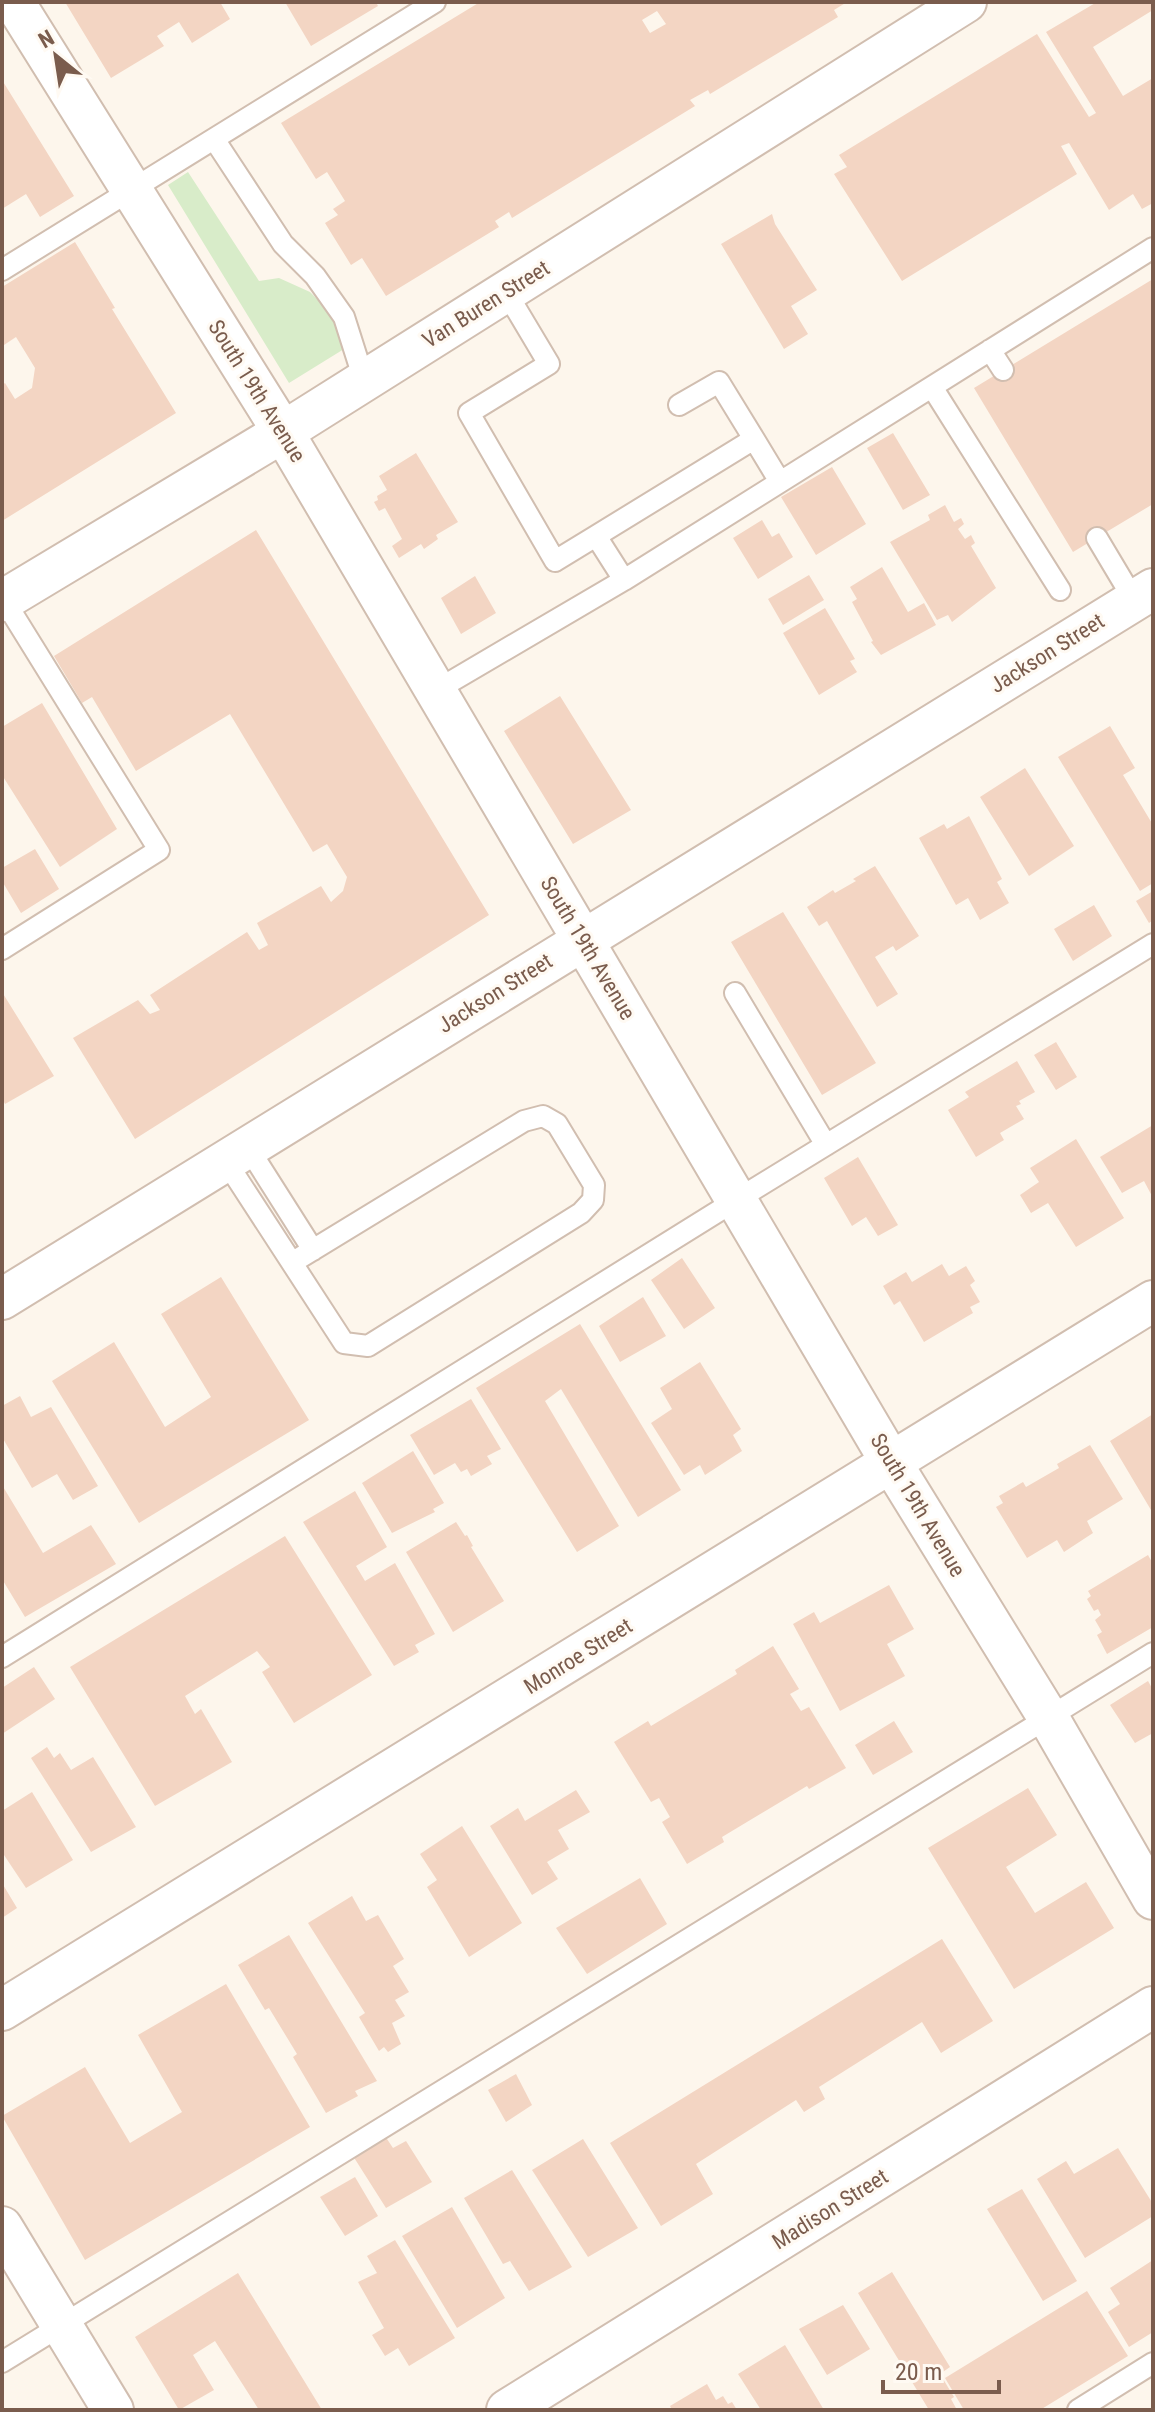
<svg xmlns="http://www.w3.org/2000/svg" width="1155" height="2412" font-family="'Roboto Condensed',sans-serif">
	<rect width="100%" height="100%" fill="#fdf6ec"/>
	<!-- green -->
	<path fill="#d8ecc9" d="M 188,172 L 259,281 L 279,278 L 310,292 L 337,319 L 344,349 L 289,383 L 168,185 Z"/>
	<!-- building -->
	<path fill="#f3d5c3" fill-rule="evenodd" d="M 65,2 L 220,2 L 230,19 L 192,43 L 179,22 L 157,36 L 164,46 L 111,78 Z
		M 285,2 L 376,2 L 378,6 L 311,46 Z
		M 480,2 L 847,2 L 834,10 L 838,17 L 710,94 L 708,90 L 690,100 L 695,106 L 512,218 L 509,212 L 495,221 L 499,227 L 386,296 L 362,258 L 351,265 L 325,223 L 338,215 L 333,209 L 345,201 L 327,172 L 316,179 L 281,123 ZM 657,11 L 666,24 L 650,33 L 642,20 Z
		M 1097,2 L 1153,2 L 1153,10 L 1093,47 L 1123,96 L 1153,78 L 1153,203 L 1142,209 L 1133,194 L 1109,210 L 1069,143 L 1061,146 L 1077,174 L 902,281 L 834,174 L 847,167 L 839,155 L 1037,34 L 1089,117 L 1096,113 L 1046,32 Z
		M 2,80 L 74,196 L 40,217 L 26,194 L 2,209 Z
		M 772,214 L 775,224 L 817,290 L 791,306 L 808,334 L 784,349 L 721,244 Z
		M 75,242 L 115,308 L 112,309 L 176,413 L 2,521 L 2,385 L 5,383 L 15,399 L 32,388 L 35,368 L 16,337 L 4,345 L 2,341 L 2,287 Z
		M 1153,279 L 1153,504 L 1073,552 L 974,388 Z
		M 893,433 L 930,495 L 903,510 L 867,448 Z
		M 416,453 L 458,522 L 436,535 L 438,539 L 424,549 L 421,544 L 399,558 L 392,546 L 402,539 L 385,508 L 379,511 L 374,502 L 378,500 L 377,496 L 387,490 L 379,476 Z
		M 832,467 L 866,524 L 816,555 L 781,497 Z
		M 945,505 L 954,522 L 961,518 L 964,524 L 958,529 L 965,539 L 971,535 L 975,543 L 971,546 L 996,588 L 952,622 L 948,615 L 937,620 L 890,542 L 930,520 L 928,515 Z
		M 762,520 L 772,537 L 779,533 L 793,557 L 758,579 L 733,538 Z
		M 256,530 L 489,915 L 135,1139 L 73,1038 L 138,1000 L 150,1014 L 160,1010 L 150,995 L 247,932 L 259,950 L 268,945 L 257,923 L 321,886 L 331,902 L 343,891 L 347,877 L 327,844 L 313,852 L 230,714 L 136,771 L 92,697 L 82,703 L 54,656 Z
		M 882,567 L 908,612 L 924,603 L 936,625 L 881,655 L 871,642 L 873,641 L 852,602 L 857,599 L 850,587 Z
		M 809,575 L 824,600 L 783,625 L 768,599 Z
		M 475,576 L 496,613 L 461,634 L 441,598 Z
		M 825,608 L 855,659 L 850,661 L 857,672 L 819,695 L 783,633 Z
		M 560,696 L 631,810 L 573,844 L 504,731 Z
		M 42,703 L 117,829 L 60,867 L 2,775 L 2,727 Z
		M 1110,726 L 1135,768 L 1123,775 L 1153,825 L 1153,883 L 1140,891 L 1058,757 Z
		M 1025,768 L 1074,846 L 1029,876 L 980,797 Z
		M 969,816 L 1002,879 L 997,882 L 1009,903 L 980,920 L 968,898 L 956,905 L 919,838 L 944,824 L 947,829 Z
		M 35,849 L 59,889 L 21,913 L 2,881 L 2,868 Z
		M 875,866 L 919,936 L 896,951 L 893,946 L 875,957 L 898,994 L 877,1007 L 827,921 L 819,926 L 807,907 L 833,890 L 835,893 L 856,881 L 853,879 Z
		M 1153,891 L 1153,920 L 1149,923 L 1136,901 Z
		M 1094,905 L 1112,936 L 1073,961 L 1054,929 Z
		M 783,912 L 876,1063 L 822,1095 L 731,942 Z
		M 2,992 L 54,1076 L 5,1104 L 2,1098 Z
		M 1056,1042 L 1077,1077 L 1056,1090 L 1034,1055 Z
		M 1017,1061 L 1035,1092 L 1019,1101 L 1021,1104 L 1016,1106 L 1024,1119 L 1000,1133 L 1004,1140 L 976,1157 L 948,1110 L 969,1097 L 965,1092 Z
		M 1153,1125 L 1153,1198 L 1144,1181 L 1122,1193 L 1100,1157 Z
		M 1076,1139 L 1124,1218 L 1076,1247 L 1048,1203 L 1031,1213 L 1020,1195 L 1039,1182 L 1030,1168 Z
		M 858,1157 L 898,1225 L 878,1236 L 866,1217 L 852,1226 L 824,1178 Z
		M 682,1258 L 715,1308 L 684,1329 L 651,1280 Z
		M 942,1264 L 949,1276 L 966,1266 L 975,1281 L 970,1285 L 980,1302 L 970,1307 L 973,1313 L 924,1342 L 900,1301 L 894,1305 L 883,1286 L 906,1272 L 912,1282 Z
		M 221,1277 L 309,1420 L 139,1523 L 52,1381 L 114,1342 L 165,1427 L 211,1397 L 161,1314 Z
		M 643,1297 L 666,1336 L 620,1362 L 599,1326 Z
		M 580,1324 L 681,1490 L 638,1517 L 561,1389 L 545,1401 L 619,1526 L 577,1552 L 476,1388 Z
		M 700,1362 L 741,1429 L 733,1435 L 742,1451 L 705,1475 L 700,1465 L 684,1475 L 651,1423 L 672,1409 L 660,1388 Z
		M 20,1396 L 31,1417 L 51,1407 L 98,1486 L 73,1500 L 57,1474 L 32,1488 L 2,1437 L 2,1406 Z
		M 471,1399 L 501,1449 L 487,1456 L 492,1464 L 471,1476 L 467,1469 L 461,1472 L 455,1463 L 434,1475 L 410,1435 Z
		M 1153,1414 L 1153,1509 L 1151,1510 L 1110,1441 Z
		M 1090,1445 L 1123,1499 L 1087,1521 L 1093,1533 L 1064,1552 L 1057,1540 L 1027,1558 L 996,1507 L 1003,1503 L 999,1496 L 1023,1482 L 1026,1487 L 1059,1468 L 1057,1464 Z
		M 413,1451 L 444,1503 L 433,1509 L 435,1512 L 392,1533 L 362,1483 Z
		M 2,1485 L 43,1553 L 91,1525 L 116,1564 L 25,1617 L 2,1579 Z
		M 355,1491 L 387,1547 L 356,1566 L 365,1581 L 395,1563 L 435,1634 L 415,1645 L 419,1652 L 394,1666 L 303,1522 Z
		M 456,1522 L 465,1536 L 467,1535 L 473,1546 L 471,1547 L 504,1601 L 453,1632 L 406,1552 Z
		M 285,1536 L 372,1675 L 294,1723 L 262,1672 L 270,1667 L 257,1651 L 185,1696 L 195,1714 L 201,1709 L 232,1762 L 155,1806 L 70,1667 Z
		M 1148,1555 L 1153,1564 L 1153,1627 L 1107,1654 L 1097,1635 L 1102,1632 L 1095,1620 L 1101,1615 L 1098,1609 L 1094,1611 L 1087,1599 L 1091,1596 L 1088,1591 Z
		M 889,1585 L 914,1629 L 887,1644 L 905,1676 L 840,1711 L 793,1624 L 814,1612 L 820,1623 Z
		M 773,1646 L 799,1689 L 790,1694 L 801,1711 L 809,1707 L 846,1768 L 809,1789 L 807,1786 L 722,1837 L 724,1842 L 687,1864 L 662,1822 L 670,1817 L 659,1798 L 651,1802 L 614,1742 L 648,1721 L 651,1726 L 737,1674 L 735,1670 Z
		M 34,1667 L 55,1699 L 2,1734 L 2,1688 Z
		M 1148,1681 L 1153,1690 L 1153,1733 L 1135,1743 L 1110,1705 Z
		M 894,1721 L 913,1752 L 873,1775 L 855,1745 Z
		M 47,1747 L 54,1758 L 60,1753 L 71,1770 L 93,1757 L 136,1827 L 91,1852 L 31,1758 Z
		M 1028,1788 L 1057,1835 L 1006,1867 L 1035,1913 L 1086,1882 L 1114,1928 L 1014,1989 L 928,1848 Z
		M 576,1790 L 590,1812 L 558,1830 L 569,1849 L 547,1862 L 558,1879 L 532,1895 L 490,1826 L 518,1808 L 525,1821 Z
		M 32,1792 L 73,1860 L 26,1888 L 2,1852 L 2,1811 Z
		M 462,1826 L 522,1923 L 469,1957 L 427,1887 L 437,1880 L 420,1854 Z
		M 640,1878 L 667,1924 L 587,1974 L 556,1928 Z
		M 2,1883 L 17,1908 L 2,1918 Z
		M 352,1896 L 366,1921 L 378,1915 L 404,1959 L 393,1966 L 409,1992 L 395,2000 L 405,2016 L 392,2023 L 401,2044 L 388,2052 L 384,2047 L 379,2051 L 359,2017 L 365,2013 L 308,1923 Z
		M 289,1935 L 377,2081 L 355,2091 L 358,2096 L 326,2113 L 293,2057 L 297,2054 L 269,2008 L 265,2010 L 238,1965 Z
		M 942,1939 L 993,2021 L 941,2053 L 922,2022 L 819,2087 L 825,2099 L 804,2112 L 796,2100 L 696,2164 L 713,2194 L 661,2226 L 610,2143 Z
		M 226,1984 L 310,2127 L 85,2260 L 2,2116 L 85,2067 L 130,2143 L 182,2112 L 138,2035 Z
		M 516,2074 L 532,2105 L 506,2122 L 488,2090 Z
		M 385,2136 L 393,2148 L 406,2141 L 432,2182 L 386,2208 L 353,2156 Z
		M 583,2139 L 638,2228 L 588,2257 L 532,2170 Z
		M 1118,2148 L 1153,2204 L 1153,2216 L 1085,2258 L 1037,2179 L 1066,2161 L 1074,2174 Z
		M 512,2170 L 572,2267 L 529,2291 L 510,2261 L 503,2264 L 464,2198 Z
		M 355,2177 L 378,2216 L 345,2236 L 320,2197 Z
		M 1022,2189 L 1077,2281 L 1043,2301 L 987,2209 Z
		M 452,2207 L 505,2298 L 457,2328 L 402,2236 Z
		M 395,2240 L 455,2338 L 409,2366 L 398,2348 L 385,2356 L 372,2335 L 384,2328 L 358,2282 L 377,2273 L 367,2256 Z
		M 1153,2260 L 1153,2332 L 1129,2347 L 1108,2312 L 1120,2304 L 1110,2288 Z
		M 892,2272 L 950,2367 L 940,2374 L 954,2397 L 951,2399 L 957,2410 L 929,2410 L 858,2293 Z
		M 238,2273 L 322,2410 L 259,2410 L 215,2341 L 193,2355 L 214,2390 L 179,2410 L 135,2337 Z
		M 1087,2291 L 1128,2356 L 1040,2410 L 964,2410 L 945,2378 Z
		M 843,2305 L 870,2349 L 827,2375 L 799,2329 Z
		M 785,2345 L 824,2410 L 761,2410 L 738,2374 Z
		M 707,2384 L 716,2400 L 723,2396 L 728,2404 L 732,2402 L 737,2410 L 672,2410 L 670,2406 Z"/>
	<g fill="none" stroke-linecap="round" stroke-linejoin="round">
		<!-- service casing -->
		<g stroke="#d1beb0" stroke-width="24">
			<path id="service" d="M 214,139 L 283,244 L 315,276 L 344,317 L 364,380
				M 2,270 L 435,2
				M 506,292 L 549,364 L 469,413 L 555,561 L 596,536 L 624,580
				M 990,350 L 1003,370
				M 932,387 L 1060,590
				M 679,405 L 719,382 L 754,439
				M 596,536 L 754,439 L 780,482
				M 1097,538 L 1134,600
				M 435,691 L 624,580 L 1153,248
				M 2,949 L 159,850 L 4,600
				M 735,993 L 826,1145
				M 247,1146 L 313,1250
				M 225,1160 L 344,1343 L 368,1346 L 581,1213 L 593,1200 L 594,1185 L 557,1124 L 543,1116 L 524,1121 L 293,1262
				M 2,1657 L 738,1199 L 1153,944
				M 2,2362 L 1153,1653
				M 1078,2410 L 1153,2363"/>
		</g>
		<!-- minor casing -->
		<g stroke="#d1beb0" stroke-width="44">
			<path id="minor" d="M 14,2 L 283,432 L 892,1464 L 1048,1717 L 1153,1899
				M 2,601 L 283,432 L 966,2
				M 2,1299 L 1153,589
				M 2,2010 L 1153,1301
				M 2,2227 L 113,2410
				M 507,2410 L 1153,2007"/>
		</g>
		<!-- service -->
		<use href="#service" stroke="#fff" stroke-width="20"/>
		<!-- minor -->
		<use href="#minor" stroke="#fff" stroke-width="40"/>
	</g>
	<g text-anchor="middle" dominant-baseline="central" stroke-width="6" stroke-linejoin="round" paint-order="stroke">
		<!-- street labels -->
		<g font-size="22" fill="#7a5c4d" stroke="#fffaf3">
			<text transform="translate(486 304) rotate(-32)">Van Buren Street</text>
			<text transform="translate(257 391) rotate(58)">South 19th Avenue</text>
			<text transform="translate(1047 653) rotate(-32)">Jackson Street</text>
			<text transform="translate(588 948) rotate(59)">South 19th Avenue</text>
			<text transform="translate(495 993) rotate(-32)">Jackson Street</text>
			<text transform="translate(918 1505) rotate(59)">South 19th Avenue</text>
			<text transform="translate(578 1656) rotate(-32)">Monroe Street</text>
			<text transform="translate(830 2209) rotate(-32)">Madison Street</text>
		</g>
	</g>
	<!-- border -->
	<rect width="1155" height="2412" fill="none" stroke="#7a5c4d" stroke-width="8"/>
	<!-- north arrow -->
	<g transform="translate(56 56) rotate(330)" stroke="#fffaf3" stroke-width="6" paint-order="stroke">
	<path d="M0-6L14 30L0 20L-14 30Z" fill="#7a5c4d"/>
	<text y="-12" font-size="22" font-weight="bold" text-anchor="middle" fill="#7a5c4d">N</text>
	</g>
	<!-- scale -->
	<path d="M883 2380v12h116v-12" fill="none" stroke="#7a5c4d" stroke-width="4"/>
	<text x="895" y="2380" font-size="24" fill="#7a5c4d" stroke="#fffaf3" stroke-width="6" paint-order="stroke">20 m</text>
</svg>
